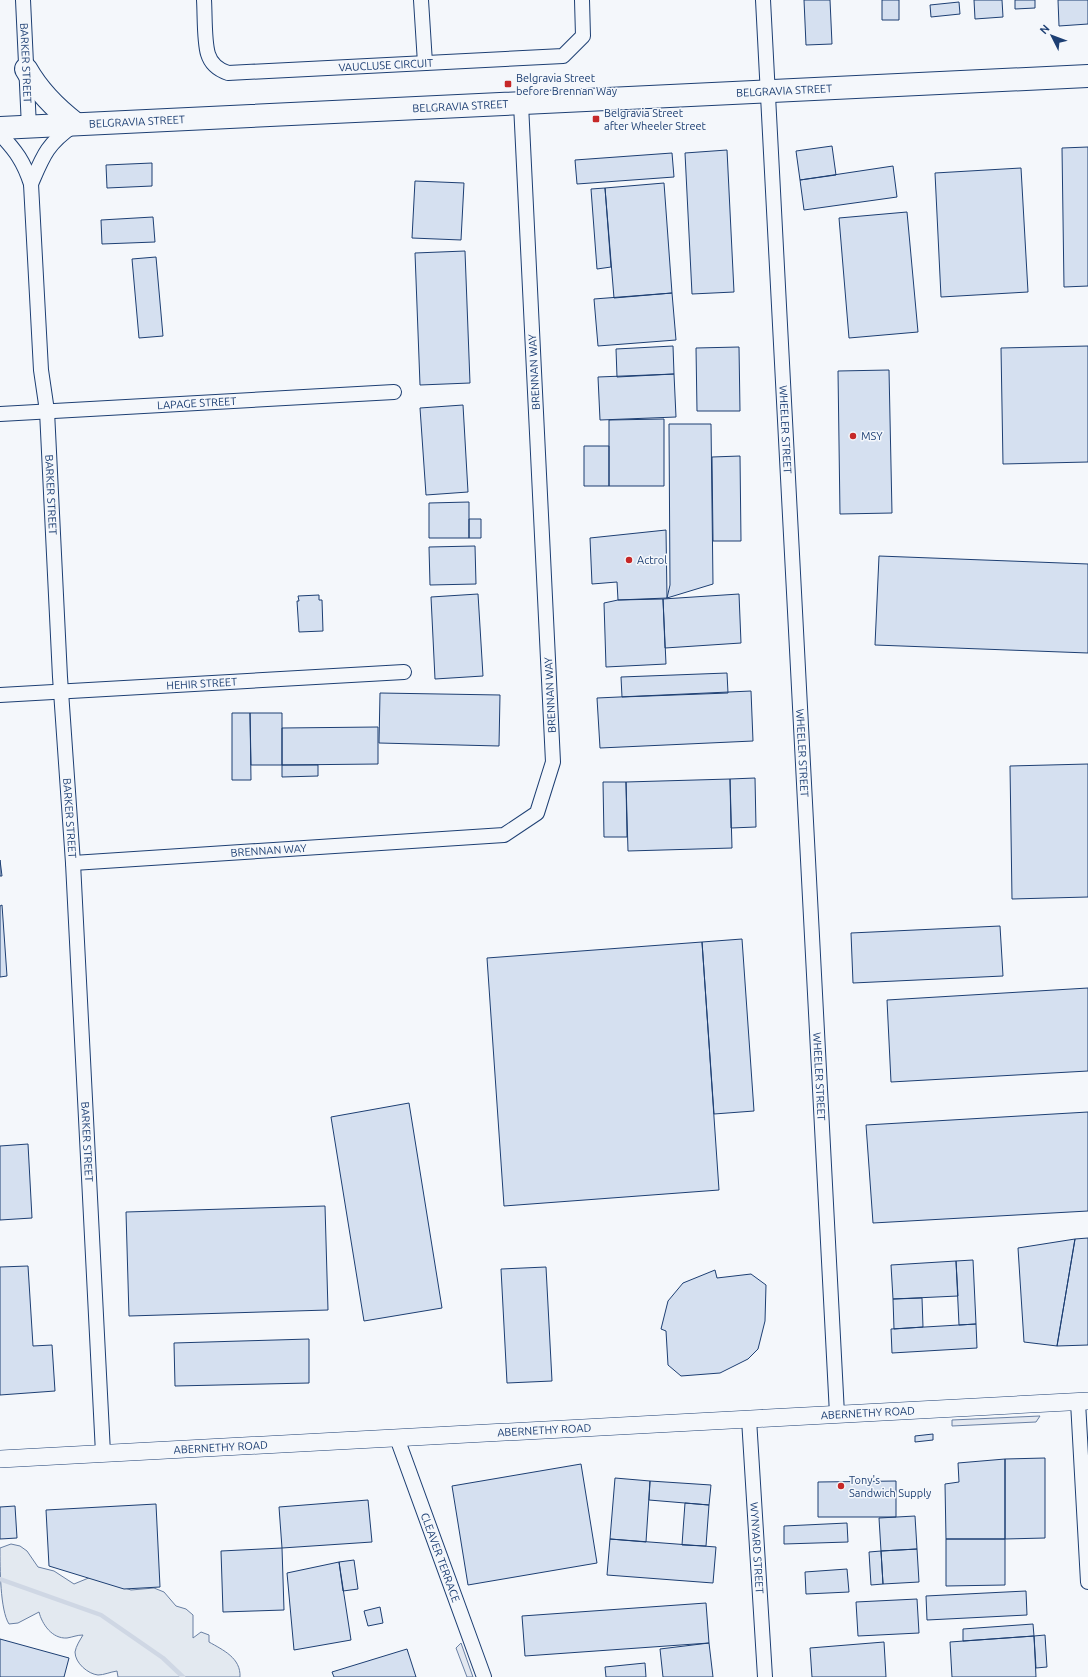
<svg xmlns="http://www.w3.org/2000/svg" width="1088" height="1677" font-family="Ubuntu,sans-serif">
	<rect width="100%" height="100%" fill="#f4f7fb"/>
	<!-- green -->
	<path fill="#e3e9f0" stroke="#687fa3" d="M 11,1544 L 20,1546 L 27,1551 L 38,1567 L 54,1571 L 74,1584 L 91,1577 L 131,1590 L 154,1588 L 164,1592 L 176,1606 L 186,1609 L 193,1615 L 193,1638 L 201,1632 L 209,1635 L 209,1642 C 223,1650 241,1658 240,1677 L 118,1677 L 117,1671 C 110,1672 104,1675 98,1675 C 88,1674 75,1663 75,1652 C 76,1646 80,1640 83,1635 C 77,1635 73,1637 67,1638 C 52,1639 42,1624 39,1612 L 18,1623 L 9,1624 C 0,1610 0,1568 0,1548 Z"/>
	<!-- parking -->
	<path fill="#e3e8f0" stroke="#687fa3" d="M 1040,1416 L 1036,1422 L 952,1426 L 952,1420 Z
		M 461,1643 L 473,1677 L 467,1677 L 456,1648 Z"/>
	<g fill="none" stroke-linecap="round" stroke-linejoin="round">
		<!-- stream -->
		<path stroke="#cfd7e4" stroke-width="4.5" d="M 0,1579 L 101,1615 L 163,1658 L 183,1677"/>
	</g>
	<!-- building -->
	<path fill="#d5e0f0" stroke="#1d3f73" d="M 804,0 L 830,0 L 832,44 L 806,45 Z
		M 882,0 L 899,0 L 899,20 L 882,20 Z
		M 974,0 L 1002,0 L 1003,17 L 975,19 Z
		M 1015,0 L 1035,0 L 1035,8 L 1015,9 Z
		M 1058,0 L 1088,0 L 1088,24 L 1059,26 Z
		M 959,2 L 960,14 L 931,17 L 930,5 Z
		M 832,146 L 836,175 L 800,180 L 796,151 Z
		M 1088,147 L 1088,286 L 1064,287 L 1062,148 Z
		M 727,150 L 734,292 L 692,294 L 685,153 Z
		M 672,153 L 674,177 L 577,184 L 575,160 Z
		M 152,163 L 152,186 L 107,188 L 106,165 Z
		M 893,166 L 897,197 L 804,210 L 800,180 Z
		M 1021,168 L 1028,292 L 941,297 L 935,173 Z
		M 415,181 L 464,183 L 461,240 L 412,238 Z
		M 664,183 L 672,293 L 614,298 L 605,188 Z
		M 605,188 L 611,267 L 597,269 L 591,189 Z
		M 907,212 L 918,332 L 849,338 L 839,218 Z
		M 153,217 L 155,242 L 102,244 L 101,220 Z
		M 465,251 L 470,383 L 420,385 L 415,253 Z
		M 156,257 L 163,336 L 139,338 L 132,259 Z
		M 672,293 L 676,340 L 598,346 L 594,299 Z
		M 673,346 L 674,374 L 617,377 L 616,349 Z
		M 1088,346 L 1088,462 L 1003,464 L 1001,348 Z
		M 739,347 L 740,411 L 697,411 L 696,348 Z
		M 889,370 L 892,513 L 840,514 L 838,371 Z
		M 674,374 L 676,417 L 600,420 L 598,377 Z
		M 463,405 L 468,492 L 426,495 L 420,408 Z
		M 664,419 L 664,486 L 609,486 L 609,420 Z
		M 669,424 L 711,424 L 713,584 L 667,598 L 670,585 Z
		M 584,446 L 609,446 L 609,486 L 584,486 Z
		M 740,456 L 741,541 L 713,541 L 712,457 Z
		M 469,502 L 469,538 L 429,538 L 429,503 Z
		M 469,519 L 481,519 L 481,538 L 469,538 Z
		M 666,530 L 667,598 L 618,600 L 617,582 L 592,584 L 590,538 Z
		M 475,546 L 476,584 L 430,585 L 429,547 Z
		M 879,556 L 1088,564 L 1088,653 L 875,645 Z
		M 478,594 L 483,676 L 435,679 L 431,597 Z
		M 739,594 L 741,643 L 665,648 L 663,599 Z
		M 319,595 L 319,600 L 322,600 L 323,631 L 299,632 L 297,601 L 299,601 L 298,596 Z
		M 663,599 L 666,664 L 606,667 L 604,603 L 618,600 Z
		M 727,673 L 728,693 L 622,697 L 621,677 Z
		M 751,691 L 753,741 L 600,748 L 597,698 Z
		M 380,693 L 500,695 L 499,746 L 379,743 Z
		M 232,713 L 250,713 L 251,780 L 232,780 Z
		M 250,713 L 282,713 L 282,765 L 251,765 Z
		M 378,727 L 378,764 L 282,765 L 282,728 Z
		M 1088,764 L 1088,897 L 1012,899 L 1010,766 Z
		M 282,765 L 318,765 L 318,776 L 282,777 Z
		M 755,778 L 756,827 L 731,828 L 730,779 Z
		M 730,779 L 732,848 L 628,851 L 626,782 Z
		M 603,782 L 626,782 L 627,837 L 604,837 Z
		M 0,860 L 2,876 L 0,876 Z
		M 2,905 L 7,976 L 0,977 L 0,906 Z
		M 1000,926 L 1003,976 L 853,983 L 851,933 Z
		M 742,939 L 754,1111 L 714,1114 L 702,942 Z
		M 702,942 L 719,1190 L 504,1206 L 487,958 Z
		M 1088,988 L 1088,1071 L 891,1082 L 887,1000 Z
		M 409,1103 L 442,1308 L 364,1321 L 331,1117 Z
		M 1088,1112 L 1088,1211 L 873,1223 L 866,1125 Z
		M 28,1144 L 32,1218 L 0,1220 L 0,1146 Z
		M 325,1206 L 328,1310 L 129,1316 L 126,1212 Z
		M 1088,1238 L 1088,1345 L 1057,1346 L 1075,1239 Z
		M 1075,1239 L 1057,1346 L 1024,1342 L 1018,1248 Z
		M 973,1260 L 976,1324 L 959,1325 L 956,1261 Z
		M 956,1261 L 958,1296 L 893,1299 L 891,1265 Z
		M 28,1266 L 33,1346 L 52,1345 L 55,1391 L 0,1395 L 0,1267 Z
		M 546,1267 L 552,1381 L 507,1383 L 501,1269 Z
		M 715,1270 L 717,1278 L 751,1274 L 766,1285 L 765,1321 L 758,1349 L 748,1359 L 720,1373 L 681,1376 L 668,1365 L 666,1331 L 661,1329 L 668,1301 L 683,1283 Z
		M 922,1298 L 923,1327 L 894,1329 L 893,1299 Z
		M 976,1324 L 977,1348 L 892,1353 L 891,1329 Z
		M 309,1339 L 309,1383 L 175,1386 L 174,1343 Z
		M 933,1434 L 933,1440 L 915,1442 L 915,1436 Z
		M 1045,1458 L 1045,1538 L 1005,1539 L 1005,1459 Z
		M 1005,1459 L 1005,1539 L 946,1539 L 945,1484 L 959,1482 L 958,1463 Z
		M 581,1464 L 597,1563 L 468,1585 L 452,1486 Z
		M 615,1478 L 650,1481 L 646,1542 L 610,1539 Z
		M 650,1481 L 711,1485 L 709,1505 L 649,1500 Z
		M 896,1481 L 896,1517 L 818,1517 L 818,1482 Z
		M 368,1500 L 372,1542 L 282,1548 L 279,1507 Z
		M 685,1503 L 709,1505 L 706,1546 L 682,1545 Z
		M 156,1504 L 160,1587 L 124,1589 L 49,1566 L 46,1510 Z
		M 15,1506 L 17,1538 L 0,1539 L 0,1507 Z
		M 915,1516 L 917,1549 L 881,1551 L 879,1518 Z
		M 847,1523 L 848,1542 L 784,1544 L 784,1526 Z
		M 610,1539 L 716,1547 L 713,1583 L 607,1575 Z
		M 946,1539 L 1005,1539 L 1005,1585 L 946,1586 Z
		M 282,1548 L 284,1610 L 223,1612 L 221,1551 Z
		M 917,1549 L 919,1582 L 883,1584 L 881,1551 Z
		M 881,1551 L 883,1584 L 871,1585 L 869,1552 Z
		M 354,1560 L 358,1589 L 343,1591 L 339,1562 Z
		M 339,1562 L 351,1640 L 294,1650 L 287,1573 Z
		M 847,1569 L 849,1592 L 806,1594 L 805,1572 Z
		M 1026,1591 L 1027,1615 L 927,1620 L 926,1596 Z
		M 917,1599 L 919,1633 L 858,1636 L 856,1602 Z
		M 706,1603 L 709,1643 L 525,1656 L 522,1616 Z
		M 380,1607 L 383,1623 L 368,1626 L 364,1611 Z
		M 1033,1624 L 1034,1636 L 963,1641 L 963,1629 Z
		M 1045,1635 L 1047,1667 L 1036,1668 L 1034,1636 Z
		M 1034,1636 L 1036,1677 L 952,1677 L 950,1642 Z
		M 0,1639 L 69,1658 L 64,1677 L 0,1677 Z
		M 884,1642 L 886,1677 L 812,1677 L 810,1648 Z
		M 709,1643 L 713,1677 L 663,1677 L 660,1649 Z
		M 407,1649 L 416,1677 L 334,1677 L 332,1672 Z
		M 645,1663 L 646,1677 L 606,1677 L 605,1667 Z"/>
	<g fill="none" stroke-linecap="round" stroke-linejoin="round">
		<!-- minor casing -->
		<g stroke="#1d3f73" stroke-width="16">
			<g id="minor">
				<path id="s1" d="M 23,0 L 29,127"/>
				<path id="s2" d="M 204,0 C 205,15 204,41 208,54 C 211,64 219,70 228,73 L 563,56 L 583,36 L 582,0"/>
				<path d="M 421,0 L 425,63"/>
				<path id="s3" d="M 763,0 L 837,1414"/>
				<path id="s4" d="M 0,134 C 16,151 24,162 31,184 L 41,370 L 47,411 L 60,677 L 73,863 L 103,1453"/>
				<path d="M 31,184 C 43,156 47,144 73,126"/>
				<path id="s5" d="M 0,414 L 394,392"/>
				<path id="s6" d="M 0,695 L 404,672"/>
				<path id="s7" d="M 73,863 L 504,835 L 537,813 L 553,762 L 521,104"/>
				<path d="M 1078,1402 L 1088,1582"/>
				<path id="s8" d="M 749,1419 L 765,1677"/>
				<path id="s9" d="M 397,1438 L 484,1677"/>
			</g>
		</g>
		<!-- tertiary casing -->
		<g stroke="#1d3f73" stroke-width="18">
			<g id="tertiary">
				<path id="s10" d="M 0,1459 L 1088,1401"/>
			</g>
		</g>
		<!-- primary casing -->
		<g stroke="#1d3f73" stroke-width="24">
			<g id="primary">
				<path d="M 26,69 C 39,92 55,108 76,124"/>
				<path id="s11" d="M 0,128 L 1088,76"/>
			</g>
		</g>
		<!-- minor -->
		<use href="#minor" stroke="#f4f7fb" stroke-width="14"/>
		<!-- tertiary -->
		<use href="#tertiary" stroke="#f4f7fb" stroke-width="17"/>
		<!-- primary -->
		<use href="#primary" stroke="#f4f7fb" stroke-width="22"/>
	</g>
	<!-- markers -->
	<g fill="#c62828" stroke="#f4f7fb" stroke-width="1.5">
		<rect x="504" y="80" width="8" height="8" rx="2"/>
		<rect x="592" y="115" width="8" height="8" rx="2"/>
		<circle cx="853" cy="436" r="4"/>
		<circle cx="629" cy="560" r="4"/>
		<circle cx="841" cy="1486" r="4"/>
	</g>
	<g text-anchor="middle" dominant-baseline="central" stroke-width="3" stroke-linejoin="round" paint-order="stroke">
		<!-- street labels -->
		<g font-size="11" fill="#1d3f73" stroke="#f4f7fb">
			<text stroke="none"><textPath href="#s1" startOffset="63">BARKER STREET</textPath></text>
			<text stroke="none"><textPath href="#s2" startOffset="241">VAUCLUSE CIRCUIT</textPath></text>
			<text stroke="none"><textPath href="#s11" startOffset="785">BELGRAVIA STREET</textPath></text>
			<text stroke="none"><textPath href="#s11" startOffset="461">BELGRAVIA STREET</textPath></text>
			<text stroke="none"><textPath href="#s11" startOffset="137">BELGRAVIA STREET</textPath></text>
			<text transform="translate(534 372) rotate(-93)">BRENNAN WAY</text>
			<text stroke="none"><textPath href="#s5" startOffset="197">LAPAGE STREET</textPath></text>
			<text stroke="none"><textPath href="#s3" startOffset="430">WHEELER STREET</textPath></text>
			<text stroke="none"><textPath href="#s4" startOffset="371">BARKER STREET</textPath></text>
			<text stroke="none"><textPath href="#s6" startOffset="202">HEHIR STREET</textPath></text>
			<text transform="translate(550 695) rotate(-93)">BRENNAN WAY</text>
			<text stroke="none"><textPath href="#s3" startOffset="754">WHEELER STREET</textPath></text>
			<text stroke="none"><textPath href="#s4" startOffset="695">BARKER STREET</textPath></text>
			<text stroke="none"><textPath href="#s7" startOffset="196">BRENNAN WAY</textPath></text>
			<text stroke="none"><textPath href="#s3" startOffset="1078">WHEELER STREET</textPath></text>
			<text stroke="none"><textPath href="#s4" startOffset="1019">BARKER STREET</textPath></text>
			<text stroke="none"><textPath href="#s10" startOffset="869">ABERNETHY ROAD</textPath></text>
			<text stroke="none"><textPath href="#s10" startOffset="545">ABERNETHY ROAD</textPath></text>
			<text stroke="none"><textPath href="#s10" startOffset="221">ABERNETHY ROAD</textPath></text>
			<text stroke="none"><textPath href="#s8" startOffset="129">WYNYARD STREET</textPath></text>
			<text stroke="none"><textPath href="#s9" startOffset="127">CLEAVER TERRACE</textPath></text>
		</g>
		<!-- poi labels -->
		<g font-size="11" fill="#1d3f73" stroke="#f4f7fb" text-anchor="start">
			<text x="516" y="78">Belgravia Street<tspan x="516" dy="13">before Brennan Way</tspan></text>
			<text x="604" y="113">Belgravia Street<tspan x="604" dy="13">after Wheeler Street</tspan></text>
			<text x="861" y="436">MSY</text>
			<text x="637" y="560">Actrol</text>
			<text x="849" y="1480">Tony's<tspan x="849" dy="13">Sandwich Supply</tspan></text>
		</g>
	</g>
	<!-- north arrow -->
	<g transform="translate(1052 36) rotate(312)" stroke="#f4f7fb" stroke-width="3" paint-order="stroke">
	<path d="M0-3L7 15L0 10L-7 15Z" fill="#1d3f73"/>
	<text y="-6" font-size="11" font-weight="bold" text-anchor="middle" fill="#1d3f73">N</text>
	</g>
</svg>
